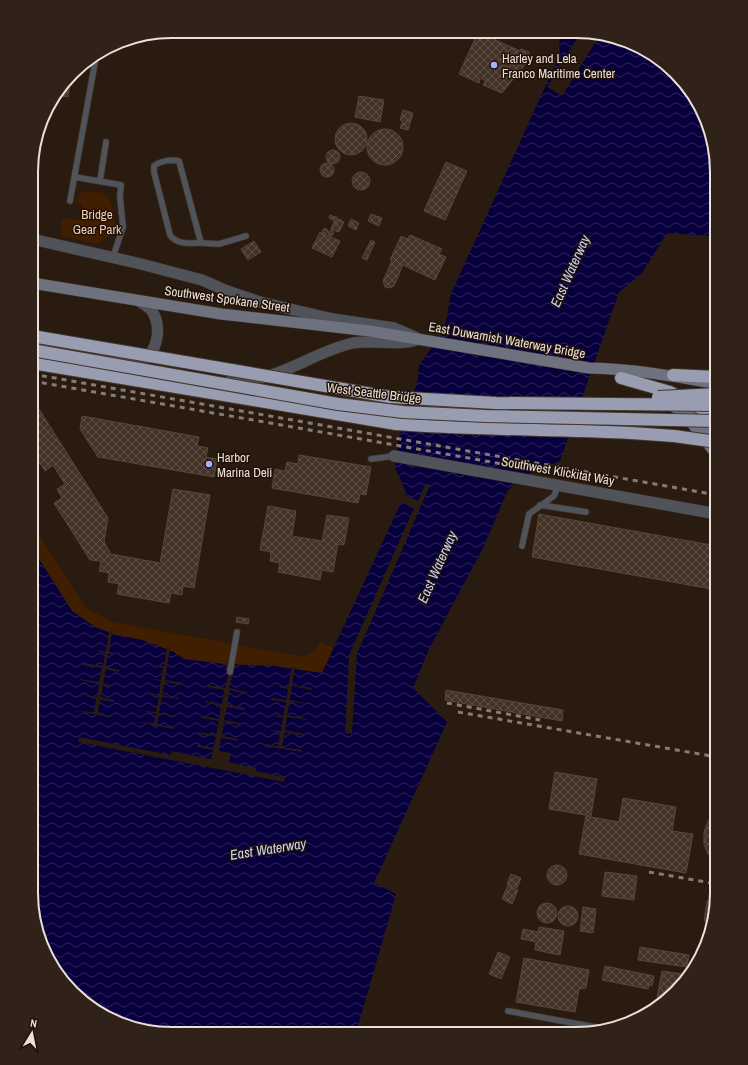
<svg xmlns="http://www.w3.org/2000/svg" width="748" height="1065" font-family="'Archivo Narrow',sans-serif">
	<defs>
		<pattern id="water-waves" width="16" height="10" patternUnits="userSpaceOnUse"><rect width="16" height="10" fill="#08003d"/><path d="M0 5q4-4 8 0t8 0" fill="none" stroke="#2c2558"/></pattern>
		<pattern id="building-cross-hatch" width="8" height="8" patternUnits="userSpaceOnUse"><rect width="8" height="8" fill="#433327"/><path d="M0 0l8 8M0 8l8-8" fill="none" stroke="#5e5046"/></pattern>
	</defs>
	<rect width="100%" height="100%" fill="#291b10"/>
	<!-- green -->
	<path fill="#401e00" d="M 83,191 C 88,192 97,191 102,193 C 116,199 115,221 115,233 L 97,244 L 60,236 L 62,218 L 80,220 L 83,204 L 75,202 Z
		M 32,523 L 85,607 L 112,622 L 300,656 C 311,655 317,650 321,641 L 334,649 L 322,673 L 275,666 L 224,664 L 184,659 L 174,652 L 142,640 L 116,635 L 95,627 L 72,611 L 32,548 Z"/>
	<!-- water -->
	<path fill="url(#water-waves)" d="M 556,32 L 594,32 L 661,60 L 703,110 L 717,172 L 717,226 L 713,236 L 667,233 L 642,273 L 619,292 L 560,461 L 521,477 L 507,492 L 482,550 L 429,649 L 413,688 L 447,722 L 374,883 L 396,894 L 356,1033 L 154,1033 L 87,1005 L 45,955 L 31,893 L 32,548 L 72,611 L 95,627 L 116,635 L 142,640 L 174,652 L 184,659 L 224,664 L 274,666 L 322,673 L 406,492 L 395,468 L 398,440 L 418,380 L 419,365 L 444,331 L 451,294 L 560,54 L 559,36 Z"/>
	<!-- pier -->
	<path fill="#291b10" d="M 581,32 L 594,32 L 600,35 L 562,96 L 547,87 Z
		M 426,483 L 430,485 L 357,654 L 352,734 L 345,733 L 349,655 L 414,508 L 400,501 L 403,494 L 418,501 Z
		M 109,631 L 112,632 L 109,652 L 122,654 L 108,654 L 106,667 L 119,670 L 119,672 L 106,669 L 103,683 L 117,686 L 103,685 L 101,697 L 114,700 L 114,702 L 100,700 L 98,713 L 112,716 L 111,717 L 74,711 L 94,712 L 96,699 L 78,694 L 97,697 L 99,684 L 80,680 L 80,679 L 99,682 L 102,668 L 83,665 L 83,663 L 103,666 L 105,653 L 94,650 L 106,651 Z
		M 167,647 L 170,648 L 165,680 L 182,683 L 181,685 L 165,682 L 162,695 L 179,698 L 179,699 L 162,697 L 159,713 L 176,716 L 176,717 L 159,714 L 157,724 L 174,727 L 174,729 L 137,722 L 154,723 L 156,714 L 138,710 L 156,712 L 159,696 L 141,693 L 159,694 L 161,681 L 144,678 L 161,680 L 163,668 L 146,665 L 164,666 Z
		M 226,662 L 236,663 L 229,688 L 247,692 L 246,694 L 230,690 L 227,704 L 244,708 L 244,710 L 227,707 L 224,720 L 241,723 L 240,725 L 224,722 L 222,736 L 238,739 L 238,741 L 221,738 L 219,751 L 231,753 L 229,762 L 256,768 L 256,771 L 285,777 L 284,782 L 78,742 L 79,737 L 171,755 L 172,751 L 211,759 L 213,750 L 197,747 L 197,745 L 213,748 L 216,737 L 199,734 L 199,732 L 216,735 L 219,721 L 201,718 L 202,716 L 219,719 L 221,706 L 205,702 L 205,701 L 222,704 L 224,690 L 207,687 L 208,685 L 225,688 L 229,671 L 225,670 Z
		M 292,666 L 295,667 L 292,685 L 312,688 L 311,690 L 292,686 L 290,700 L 310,704 L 290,702 L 287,715 L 308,719 L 307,720 L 287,717 L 285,730 L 305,734 L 304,736 L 285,732 L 282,747 L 302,750 L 302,752 L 264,746 L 265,744 L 278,746 L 280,733 L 267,730 L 281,731 L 283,718 L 269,715 L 283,716 L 286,702 L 271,700 L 271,698 L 286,700 L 288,689 L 275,686 L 288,687 Z"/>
	<!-- building -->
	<path fill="url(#building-cross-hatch)" stroke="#57463a" d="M 478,32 L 520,51 L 521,49 L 529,52 L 528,54 L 532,56 L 502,93 L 483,85 L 486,81 L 480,78 L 479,83 L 459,74 Z
		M 70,77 L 71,78 L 68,97 L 55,95 Z
		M 359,96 L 384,100 L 380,122 L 355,117 Z
		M 403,110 L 413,113 L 408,130 L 400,128 L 403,121 L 400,120 Z
		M335 139a16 16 0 1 1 32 0a16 16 0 1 1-32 0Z
		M367 147a18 18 0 1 1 36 0a18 18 0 1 1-36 0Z
		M326 157a7 7 0 1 1 14 0a7 7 0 1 1-14 0Z
		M 446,162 L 467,171 L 445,220 L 424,211 Z
		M320 170a7 7 0 1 1 14 0a7 7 0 1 1-14 0Z
		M352 181a9 9 0 1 1 18 0a9 9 0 1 1-18 0Z
		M 371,214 L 382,218 L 379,226 L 368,221 Z
		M329 217a2 2 0 1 1 4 0a2 2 0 1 1-4 0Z
		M332.5 219a2.5 2.5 0 1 1 5 0a2.5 2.5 0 1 1-5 0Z
		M 339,219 L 344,222 L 339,232 L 331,229 L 334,222 L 337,223 Z
		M 351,219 L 359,223 L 356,230 L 348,226 Z
		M322.5 231a2.5 2.5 0 1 1 5 0a2.5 2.5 0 1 1-5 0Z
		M328.5 233a2.5 2.5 0 1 1 5 0a2.5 2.5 0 1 1-5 0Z
		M 320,232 L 340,241 L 332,257 L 312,248 Z
		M 410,235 L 442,249 L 439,254 L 446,257 L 435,280 L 403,265 L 394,286 L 390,288 L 385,287 L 383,281 L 392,261 L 390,260 L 401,236 L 407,239 Z
		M 371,240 L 375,242 L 367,260 L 362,258 Z
		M 254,241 L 261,252 L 248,260 L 241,249 Z
		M 32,407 L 39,409 L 108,518 L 104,542 L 111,554 L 160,563 L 173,489 L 210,495 L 194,588 L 183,586 L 182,595 L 171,593 L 169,603 L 117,594 L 119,584 L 108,582 L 109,573 L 99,571 L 101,561 L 90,560 L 54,503 L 62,498 L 57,489 L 65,484 L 53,465 L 45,471 L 39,462 L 32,466 Z
		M 82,416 L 199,437 L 197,446 L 208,448 L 206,457 L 217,459 L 214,477 L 98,457 L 80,429 Z
		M 299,455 L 371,467 L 366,495 L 360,494 L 358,503 L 272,488 L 275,469 L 285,471 L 287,462 L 298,464 Z
		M 268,506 L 296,511 L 292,536 L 322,541 L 327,515 L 349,518 L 344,545 L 338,544 L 333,572 L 322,570 L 320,580 L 278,572 L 280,563 L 270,561 L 271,552 L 260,550 Z
		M 539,514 L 717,546 L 717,590 L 532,557 Z
		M 237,617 L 249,619 L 248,624 L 236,622 Z
		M 446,690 L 563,710 L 562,721 L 445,700 Z
		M 555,772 L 597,779 L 591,816 L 549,809 Z
		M 623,798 L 676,807 L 672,831 L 693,834 L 686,873 L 579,854 L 586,816 L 619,822 Z
		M 716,813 L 717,813 L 717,863 L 708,854 L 704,844 L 704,832 L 708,821 Z
		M547 875a10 10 0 1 1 20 0a10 10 0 1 1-20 0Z
		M 605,872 L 637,876 L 634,900 L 602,896 Z
		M 511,874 L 521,878 L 517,888 L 507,884 Z
		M 508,885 L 518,890 L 512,904 L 502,899 Z
		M 707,901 L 717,902 L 710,922 L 704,921 Z
		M537 913a10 10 0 1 1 20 0a10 10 0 1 1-20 0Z
		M558 916a10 10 0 1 1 20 0a10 10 0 1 1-20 0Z
		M 583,907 L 596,909 L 593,933 L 580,931 Z
		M 539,927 L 564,931 L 560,955 L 535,950 L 536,942 L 521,939 L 523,929 L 538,932 Z
		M 640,947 L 689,955 L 687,967 L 638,960 Z
		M 498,952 L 510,957 L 501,979 L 489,974 Z
		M 524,958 L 589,970 L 586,988 L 579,989 L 575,1012 L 516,1002 Z
		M 605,966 L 654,976 L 652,986 L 649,985 L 648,989 L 602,980 Z
		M 662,971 L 689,975 L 662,998 L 657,998 Z"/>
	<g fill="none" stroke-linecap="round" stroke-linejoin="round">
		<!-- service casing -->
		<g stroke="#44372c" stroke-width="7">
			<path id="service" d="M 75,177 L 121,185 L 120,197 L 123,227 L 113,257
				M 100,181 L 106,142
				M 70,201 L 96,57
				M 201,243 C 189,243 177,245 170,235 L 154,172 L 154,166 C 160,161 172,159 179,161 L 201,243 L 219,244 L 246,236
				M 371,459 L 394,456
				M 540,505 L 586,512
				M 522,546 L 529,514 L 554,496 L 558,486
				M 230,672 L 237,632
				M 508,1011 L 600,1028"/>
		</g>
		<!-- minor casing -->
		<g stroke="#44372c" stroke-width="12">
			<path id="minor" d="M 394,456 L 717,514"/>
		</g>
		<!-- tertiary casing -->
		<g stroke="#44372c" stroke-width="12">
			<path id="tertiary" d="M 32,239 L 141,264 L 202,280 L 227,291 L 260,302 L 333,319 L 394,328 L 415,337
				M 79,350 L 105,355 L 131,364 C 135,362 142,361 146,358 C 159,347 161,325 152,311 C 149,307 144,304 139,301
				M 230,381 C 279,383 309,353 353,343 C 375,339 399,347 419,339"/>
		</g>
		<!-- secondary casing -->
		<g stroke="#44372c" stroke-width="12">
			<path id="secondary" d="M 32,283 L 221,314 L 370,331 L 589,368 C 633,369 674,376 717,384
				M 668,403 L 717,433
				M 688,418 L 717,455"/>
		</g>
		<!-- motorway casing -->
		<g stroke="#44372c" stroke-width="14">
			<path id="motorway" d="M 32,363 L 396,424 C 474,430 552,429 631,433
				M 673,375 L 717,377
				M 621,378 L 670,392 L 717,417"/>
		</g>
		<!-- service -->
		<use href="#service" stroke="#51535b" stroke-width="5.5"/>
		<!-- minor -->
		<use href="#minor" stroke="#51535b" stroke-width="11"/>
		<!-- tertiary -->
		<use href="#tertiary" stroke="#51535b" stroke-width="11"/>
		<!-- secondary -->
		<use href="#secondary" stroke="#6e717e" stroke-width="11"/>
		<!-- motorway -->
		<use href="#motorway" stroke="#989db1" stroke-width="12"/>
		<!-- rail -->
		<path stroke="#877b72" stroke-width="3" stroke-dasharray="5 5" stroke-linecap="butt" d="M 32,374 L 717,495
			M 32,381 L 559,474
			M 447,703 L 540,720
			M 458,712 L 717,757
			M 649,872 L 717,884"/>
		<!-- motorway-bridge casing -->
		<g stroke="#44372c" stroke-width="14" stroke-linecap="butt">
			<path id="motorway-bridge" d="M 32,336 L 390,397 L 496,403 L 717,405
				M 32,350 L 338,404 L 403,412 L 485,416 L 717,421
				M 658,397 L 717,394
				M 631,433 L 674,436 L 717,442"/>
		</g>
		<!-- motorway-bridge -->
		<use href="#motorway-bridge" stroke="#989db1" stroke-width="12"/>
	</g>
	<!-- markers -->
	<g fill="#a3b2fd" stroke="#201107" stroke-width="1.5">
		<circle cx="494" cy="65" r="4"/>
		<circle cx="209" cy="464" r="4"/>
	</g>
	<g text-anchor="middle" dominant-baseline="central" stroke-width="3" stroke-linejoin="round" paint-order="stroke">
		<!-- poi labels -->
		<g font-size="13" fill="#ebe0d9" stroke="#201107" text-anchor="start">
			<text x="502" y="58">Harley and Lela<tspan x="502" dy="15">Franco Maritime Center</tspan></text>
			<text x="217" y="457">Harbor<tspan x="217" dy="15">Marina Deli</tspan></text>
		</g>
		<!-- park labels -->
		<g font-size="13" fill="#f2ccb1" stroke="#201107">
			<text x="97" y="214">Bridge<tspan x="97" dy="15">Gear Park</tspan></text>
		</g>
		<!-- street labels -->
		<g font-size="13" fill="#ebe0d9" stroke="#201107">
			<text transform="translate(227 299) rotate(8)">Southwest Spokane Street</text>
			<text transform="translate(507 340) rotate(10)">East Duwamish Waterway Bridge</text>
			<text transform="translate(374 393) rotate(7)">West Seattle Bridge</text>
			<text transform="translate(558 471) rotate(10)">Southwest Klickitat Way</text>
		</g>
		<!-- water labels -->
		<g font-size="14" font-style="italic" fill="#c9d2fa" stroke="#201107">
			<text transform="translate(570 271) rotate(-66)">East Waterway</text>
			<text transform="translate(437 567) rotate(-66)">East Waterway</text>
			<text transform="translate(268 849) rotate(-9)">East Waterway</text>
		</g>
	</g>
	<!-- crop -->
	<path d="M0 0H748V1065H0ZM172 38H576A134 134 0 0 1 710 172V893A134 134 0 0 1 576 1027H172A134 134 0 0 1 38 893V172A134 134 0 0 1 172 38Z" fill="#302218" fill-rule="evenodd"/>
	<path fill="none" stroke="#ebe0d9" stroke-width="2" d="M172 38H576A134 134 0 0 1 710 172V893A134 134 0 0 1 576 1027H172A134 134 0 0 1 38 893V172A134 134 0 0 1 172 38Z"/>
	<!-- north arrow -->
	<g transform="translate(32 1033) rotate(10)" stroke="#201107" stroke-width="3" paint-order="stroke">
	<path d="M0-3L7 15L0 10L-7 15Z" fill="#ebe0d9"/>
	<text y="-6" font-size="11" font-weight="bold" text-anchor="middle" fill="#ebe0d9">N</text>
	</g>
</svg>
